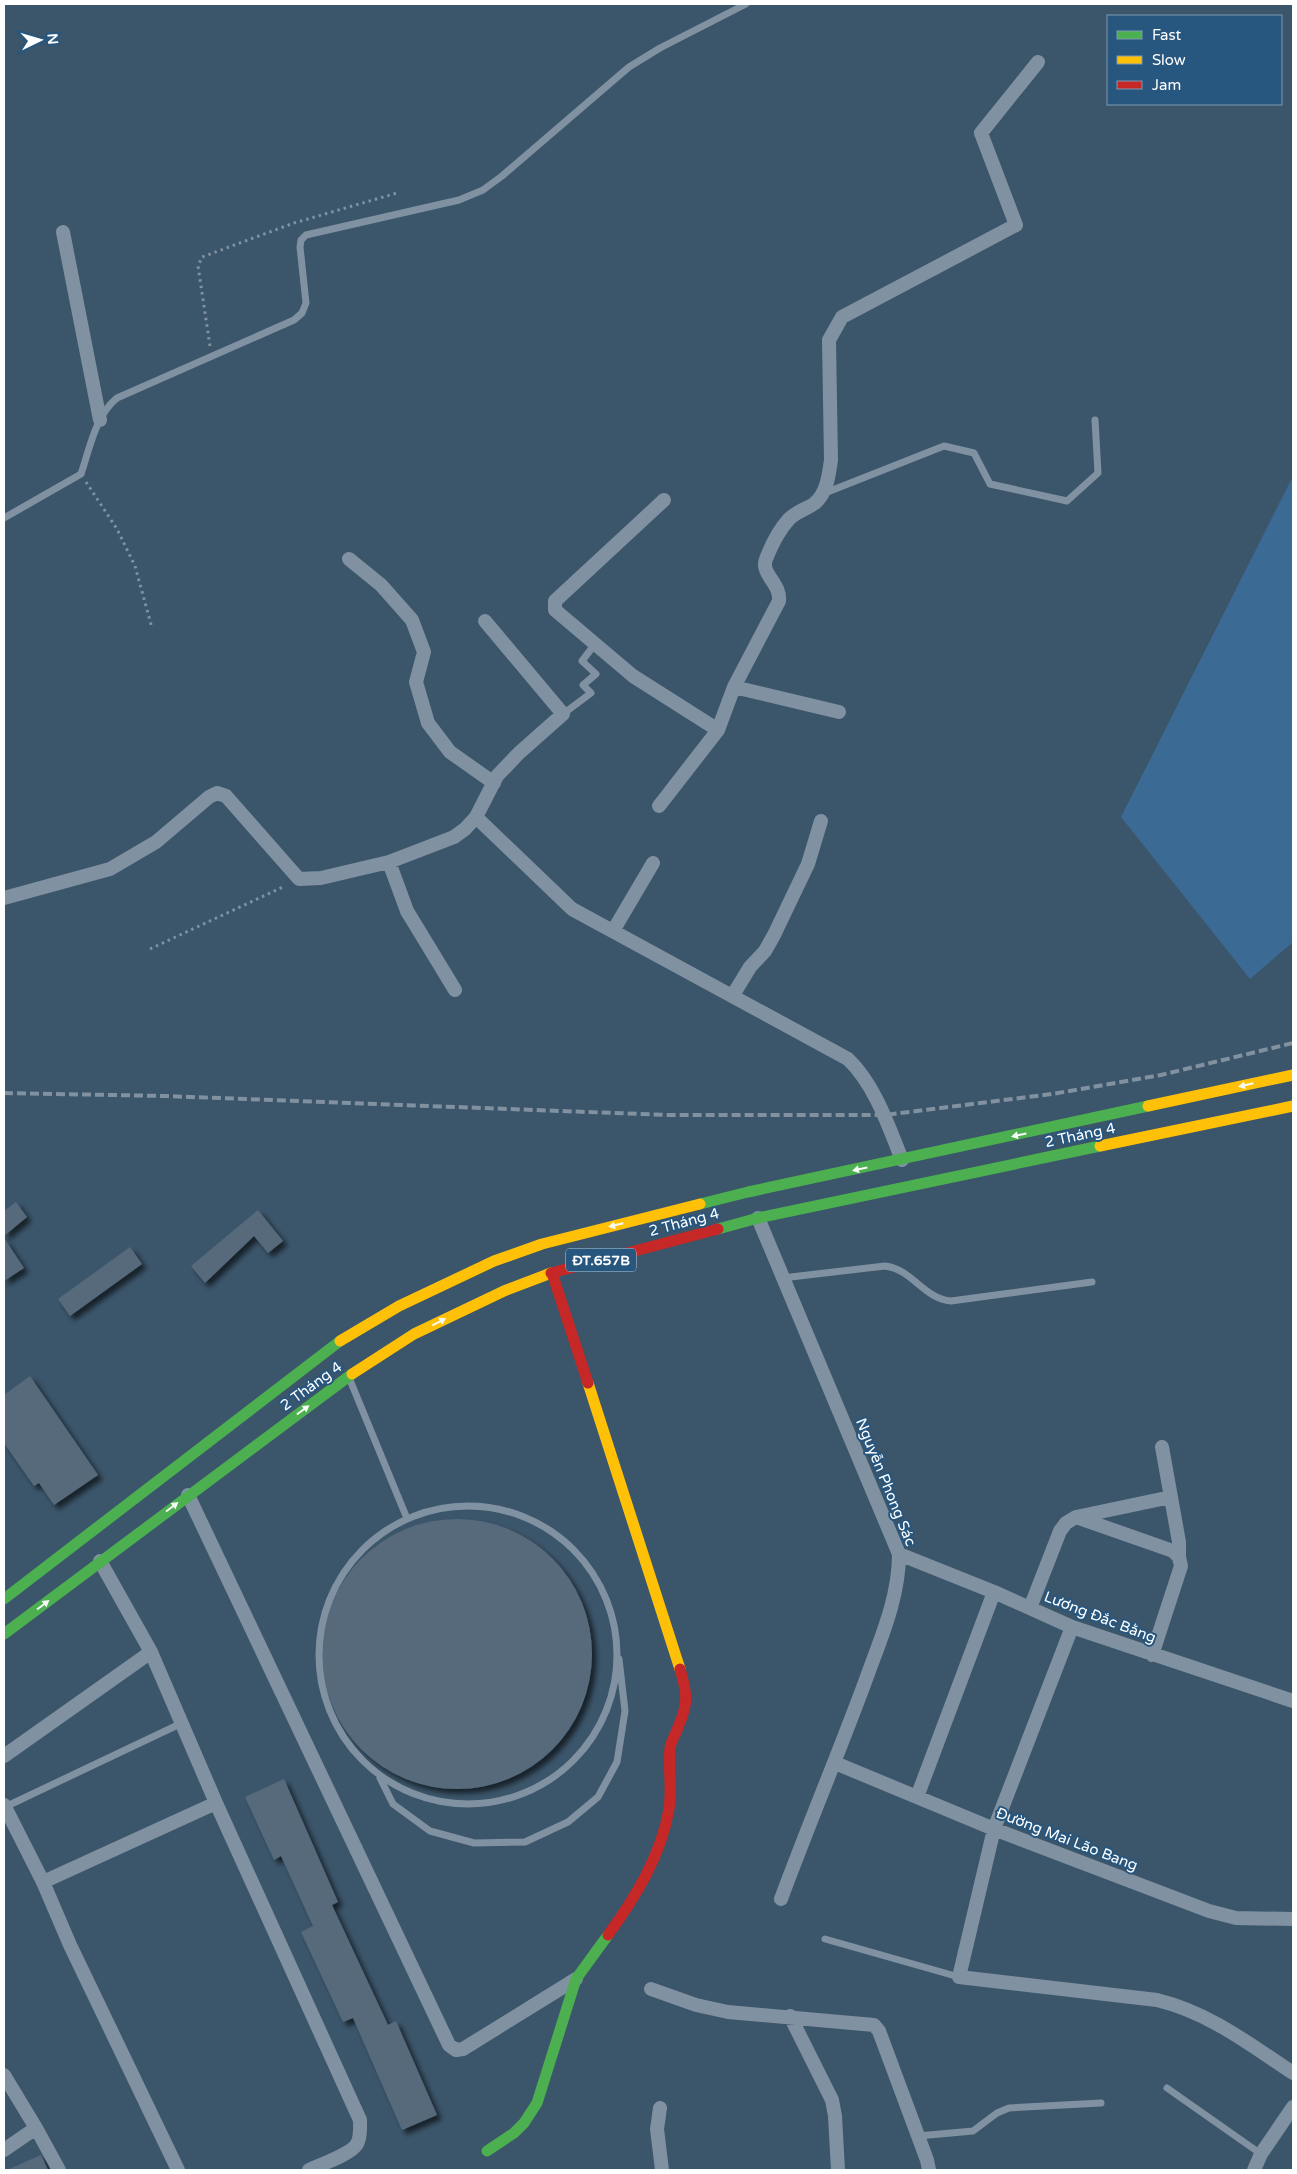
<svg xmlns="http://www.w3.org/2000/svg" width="1297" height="2174" font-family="'Varela Round',sans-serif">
	<defs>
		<filter id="shadow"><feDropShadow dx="4.5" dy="4.5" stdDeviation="2.5" flood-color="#0009"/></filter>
	</defs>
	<rect width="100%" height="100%" fill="#3b556a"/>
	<!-- green -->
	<path fill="#3b6b95" d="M 1293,476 L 1293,942 L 1250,979 L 1121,817 Z"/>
	<!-- building -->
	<path fill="#566a7c" filter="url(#shadow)" d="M 16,1202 L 27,1217 L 4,1236 L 4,1211 Z
		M 258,1210 L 283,1241 L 268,1253 L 254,1236 L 205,1283 L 191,1266 Z
		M 4,1238 L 24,1268 L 4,1281 Z
		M 130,1247 L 142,1264 L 70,1316 L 58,1299 Z
		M 30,1376 L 98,1475 L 54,1505 L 39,1483 L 34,1486 L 4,1443 L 4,1395 Z
		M322 1654a135 135 0 1 1 270 0a135 135 0 1 1-270 0Z
		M 284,1779 L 338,1902 L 332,1905 L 388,2025 L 396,2021 L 437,2115 L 402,2130 L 353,2018 L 343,2022 L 301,1932 L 313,1926 L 281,1856 L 274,1860 L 245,1797 Z
		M 41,2155 L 48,2170 L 7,2170 Z"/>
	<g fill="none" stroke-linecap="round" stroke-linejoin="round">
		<!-- path -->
		<path stroke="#8091a1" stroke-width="3" stroke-dasharray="2.5 4" stroke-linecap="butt" d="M 210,346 L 198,266 L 202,257 L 294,223 L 397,193
			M 86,482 L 117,529 L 135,566 L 152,628
			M 150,949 L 285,886"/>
		<!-- lane -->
		<path stroke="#8091a1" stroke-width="7" d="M 825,493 L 944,446 L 974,453 L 990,484 L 1067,501 L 1098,473 L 1095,420
			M 4,518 L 81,474 C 90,448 95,416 117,398 L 294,320 L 302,313 L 306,303 L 300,247 L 301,240 L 306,235 L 459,200 L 483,190 L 502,176 L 629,67 L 660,48 L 746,4
			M 563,714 L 591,693 L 583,685 L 596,674 L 582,661 L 595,644
			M 782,1278 L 885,1266 C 912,1269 924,1299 951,1301 L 1092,1282
			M 350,1380 L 406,1516
			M319 1655a149 149 0 1 1 298 0a149 149 0 1 1-298 0Z
			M 380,1778 L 393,1804 L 430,1831 L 474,1843 L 525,1842 L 568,1822 L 598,1797 L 617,1762 L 625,1711 L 619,1659
			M 5,1807 L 182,1723
			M 825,1939 L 959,1977
			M 1167,2088 L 1261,2154
			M 918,2136 L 973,2131 L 997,2113 L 1009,2108 L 1101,2103"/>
		<!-- street -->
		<path stroke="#8091a1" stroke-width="14" d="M 63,232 L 100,420
			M 664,500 L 555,601 L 555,610 L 633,676 L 718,730
			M 349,559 L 381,585 L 412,620 L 424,652 L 416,682 L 428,723 L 450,752 L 494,783
			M 485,621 L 563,714 L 519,753 L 497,776 L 476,817 L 572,909 L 848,1059 C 875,1085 889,1127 902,1160
			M 734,687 L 839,712
			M 659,806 L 718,730 L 734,687 L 779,601 C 781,583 760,574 766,559 C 771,546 780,529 789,519 C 797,511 807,509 815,503 C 827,493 829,474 831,460 L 829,340 L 842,317 L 1016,225 L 981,133 L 1038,62
			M 389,862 L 407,911 L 455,990
			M 4,898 L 110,869 L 156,842 L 209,797 L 217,793 L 226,796 L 299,879 L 321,878 L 389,862 L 454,837 L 465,829 L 476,817
			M 613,931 L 653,863
			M 733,995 L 750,967 L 765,951 L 774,935 L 808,864 L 821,821
			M 758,1218 L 899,1554 C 899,1599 880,1640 865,1682 C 838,1755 808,1826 781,1899
			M 1162,1447 L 1179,1542 L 1179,1557
			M 188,1495 L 449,2045 L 456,2050 L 463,2049 L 576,1979
			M 1076,1517 L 1173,1551 L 1179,1557 L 1181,1566 L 1152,1655
			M 899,1554 L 994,1592 L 1072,1627 L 1293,1701
			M 1030,1608 L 1060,1531 L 1066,1523 L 1076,1517 L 1171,1497
			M 1072,1627 L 994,1829 L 959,1977 L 1157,2000 C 1210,2013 1249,2044 1293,2073
			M 151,1652 L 216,1803 L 360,2120 C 360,2128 361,2137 357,2144 C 350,2155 321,2164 309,2170
			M 4,1756 L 151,1652 L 100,1561
			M 835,1763 L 994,1829 L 1209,1911 L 1236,1918 L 1293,1919
			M 917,1797 L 994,1592
			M 4,1805 L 43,1882 L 70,1945 L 178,2170
			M 43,1882 L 216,1803
			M 651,1989 L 696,2005 L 728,2012 L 874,2025 L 879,2031 L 927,2160 L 929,2170
			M 790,2016 L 832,2100 L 835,2116 L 838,2170
			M 4,2075 L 36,2128 L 59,2170
			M 660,2108 L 657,2129 L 662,2170
			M 4,2150 L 36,2128
			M 1254,2170 L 1261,2154 L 1293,2107"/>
		<!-- fast -->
		<path stroke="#4caf50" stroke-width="11" d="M 700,1204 L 748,1192 L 1148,1106
			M 718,1229 L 758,1218 L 1100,1146
			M 4,1599 L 340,1341
			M 4,1634 L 352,1374
			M 487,2151 L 514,2133 L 524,2123 L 537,2103 L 576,1979 L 608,1935"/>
		<!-- slow -->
		<path stroke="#ffc107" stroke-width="11" d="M 1148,1106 L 1293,1075
			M 1100,1146 L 1293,1106
			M 340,1341 L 399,1306 L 494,1261 L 542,1244 L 700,1204
			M 352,1374 L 414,1334 L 504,1291 L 551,1273
			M 588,1383 L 680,1669"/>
		<!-- jam -->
		<path stroke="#c62828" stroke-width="11" d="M 551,1273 L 718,1229
			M 552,1273 L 588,1383
			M 608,1935 C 635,1898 661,1856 669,1809 C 672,1789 668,1768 670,1748 C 671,1741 676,1734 678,1727 C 689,1703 687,1693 680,1669"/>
		<!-- rail -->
		<path stroke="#8191a0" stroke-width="4" stroke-dasharray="9 4" stroke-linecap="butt" d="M 4,1093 L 165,1096 L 667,1115 L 885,1115 L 1052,1094 L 1161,1075 L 1293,1043"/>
	</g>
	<!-- one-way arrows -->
	<defs><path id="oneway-solid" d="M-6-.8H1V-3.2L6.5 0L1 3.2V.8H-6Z" transform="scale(1.25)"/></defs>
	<g fill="#f6fbf6">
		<use href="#oneway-solid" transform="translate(1246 1085) rotate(167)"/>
		<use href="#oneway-solid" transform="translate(1019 1135) rotate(168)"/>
		<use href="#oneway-solid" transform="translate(860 1169) rotate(168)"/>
		<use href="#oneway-solid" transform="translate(616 1225) rotate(166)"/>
		<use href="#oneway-solid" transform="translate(439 1322) rotate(-27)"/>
		<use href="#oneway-solid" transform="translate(303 1410) rotate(-36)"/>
		<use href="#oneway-solid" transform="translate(172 1507) rotate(-37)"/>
		<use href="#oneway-solid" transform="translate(43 1605) rotate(-37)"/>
	</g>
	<g text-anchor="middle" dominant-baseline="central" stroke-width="4" stroke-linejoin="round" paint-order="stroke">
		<!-- shield labels -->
		<rect fill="#27567e" stroke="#beccd8" stroke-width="1" x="566" y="1248.5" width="70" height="23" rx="4"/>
		<g font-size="14" font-weight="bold" fill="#fff">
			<text x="601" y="1260">ĐT.657B</text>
		</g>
		<!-- street labels -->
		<g font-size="15" fill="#fff" stroke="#27567e">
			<text transform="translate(1080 1135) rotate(-12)">2 Tháng 4</text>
			<text transform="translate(684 1222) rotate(-15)">2 Tháng 4</text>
			<text transform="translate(311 1386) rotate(-36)">2 Tháng 4</text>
			<text transform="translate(886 1482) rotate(68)">Nguyễn Phong Sác</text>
			<text transform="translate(1100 1617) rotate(21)">Lương Đắc Bằng</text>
			<text transform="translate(1067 1839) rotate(21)">Đường Mai Lão Bang</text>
		</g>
	</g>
	<!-- border -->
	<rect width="1297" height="2174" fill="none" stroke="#ffffff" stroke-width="10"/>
	<!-- legend -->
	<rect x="1107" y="15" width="175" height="90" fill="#27567e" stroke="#7d9ab2"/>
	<rect x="1117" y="31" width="25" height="8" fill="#4caf50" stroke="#7d9ab2"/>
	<text x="1152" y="40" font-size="15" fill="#ffffff">Fast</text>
	<rect x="1117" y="56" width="25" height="8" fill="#ffc107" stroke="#7d9ab2"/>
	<text x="1152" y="65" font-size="15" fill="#ffffff">Slow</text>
	<rect x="1117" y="81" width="25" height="8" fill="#c62828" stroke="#7d9ab2"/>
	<text x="1152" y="90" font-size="15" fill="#ffffff">Jam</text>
	<!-- north arrow -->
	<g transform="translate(40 40) rotate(85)" stroke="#27567e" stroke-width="4" paint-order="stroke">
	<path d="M0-4L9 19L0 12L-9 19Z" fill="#ffffff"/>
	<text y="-8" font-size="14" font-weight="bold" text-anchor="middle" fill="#ffffff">N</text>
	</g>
</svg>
